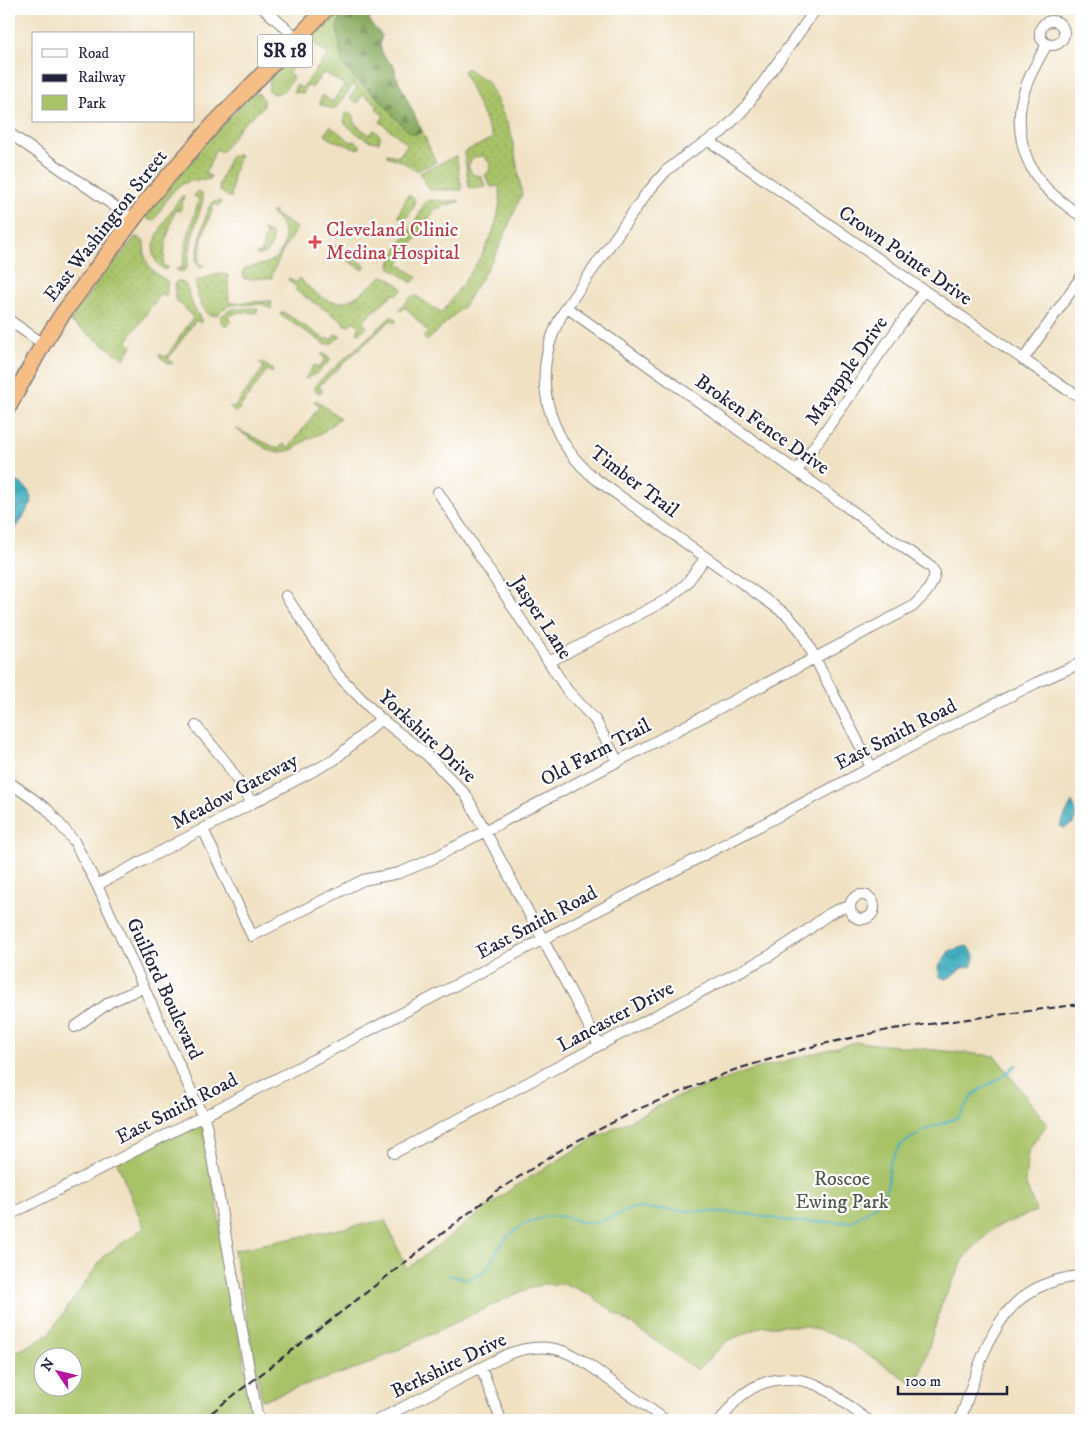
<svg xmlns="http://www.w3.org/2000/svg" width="1090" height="1429" font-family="'IM FELL DW Pica',serif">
	<defs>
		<pattern id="grass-dots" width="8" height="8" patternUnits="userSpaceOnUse" patternTransform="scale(1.25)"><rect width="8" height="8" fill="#a8c268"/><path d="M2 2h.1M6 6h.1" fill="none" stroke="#90a65b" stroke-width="1.8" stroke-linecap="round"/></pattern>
		<pattern id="forest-firs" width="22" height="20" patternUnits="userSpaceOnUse" patternTransform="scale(1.25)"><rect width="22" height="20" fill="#86a85c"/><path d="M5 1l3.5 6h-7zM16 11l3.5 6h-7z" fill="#6d884d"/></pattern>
		<pattern id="water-waves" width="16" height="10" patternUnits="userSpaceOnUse" patternTransform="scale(1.25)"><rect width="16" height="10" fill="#3fadbd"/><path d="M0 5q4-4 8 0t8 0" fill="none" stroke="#348c9b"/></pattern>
	</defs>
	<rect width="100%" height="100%" fill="#fff"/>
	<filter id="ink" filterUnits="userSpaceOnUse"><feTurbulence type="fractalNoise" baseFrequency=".02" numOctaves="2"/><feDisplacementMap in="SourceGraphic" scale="10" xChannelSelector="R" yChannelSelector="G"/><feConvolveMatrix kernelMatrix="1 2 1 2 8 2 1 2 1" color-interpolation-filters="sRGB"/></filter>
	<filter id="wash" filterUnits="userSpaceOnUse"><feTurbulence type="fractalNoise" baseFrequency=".0096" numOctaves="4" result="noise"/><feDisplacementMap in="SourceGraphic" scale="20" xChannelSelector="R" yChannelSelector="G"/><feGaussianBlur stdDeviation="1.12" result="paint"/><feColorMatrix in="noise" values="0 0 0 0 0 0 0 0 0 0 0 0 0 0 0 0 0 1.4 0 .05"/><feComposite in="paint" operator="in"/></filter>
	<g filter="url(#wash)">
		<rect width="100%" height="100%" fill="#f0e1c3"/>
		<!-- grass -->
		<path fill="url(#grass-dots)" stroke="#657252" d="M 335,9 L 342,9 L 344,12 L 337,26 L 340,41 L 350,74 L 383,102 L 415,134 L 422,131 L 436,162 L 416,171 L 403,162 L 387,156 L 387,154 L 399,156 L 408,144 L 380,122 L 384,116 L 376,109 L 378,105 L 363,94 L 357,103 L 349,98 L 357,88 L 353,85 L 338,106 L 332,109 L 320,104 L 320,100 L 323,95 L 332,102 L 344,85 L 326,73 L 321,75 L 312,88 L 307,85 L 303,93 L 294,92 L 296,85 L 302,88 L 328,55 L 313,42 L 288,73 L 293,77 C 288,85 284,94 273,94 L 268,90 L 271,74 Z
			M 467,68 L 489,83 L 511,132 L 522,194 L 497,252 L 464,306 L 427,341 L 423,337 L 428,332 L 405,307 L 400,311 L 400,308 L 411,297 L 416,296 L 442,313 C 467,276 506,233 499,186 L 491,187 L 485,175 L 489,171 L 490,164 L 484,156 L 473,157 L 468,166 L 473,175 L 481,176 L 486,187 L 471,189 L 469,187 L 464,152 L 493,138 L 463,71 Z
			M 254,93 L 259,94 L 263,98 L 263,107 L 240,127 L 222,152 L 216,149 L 205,174 L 211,176 L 210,179 C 204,181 198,180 191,181 C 171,185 165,205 154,220 L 149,220 L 146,216 L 143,216 L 182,166 Z
			M 351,113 L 354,116 L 355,124 L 370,135 L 374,130 C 379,133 382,136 379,142 C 366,143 355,131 345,124 L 344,117 L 346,114 Z
			M 330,126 L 351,142 L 355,141 L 360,145 L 360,148 L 358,149 L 332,140 L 325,135 Z
			M 239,154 L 240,155 L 233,175 L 231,198 L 220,191 L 219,184 L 230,157 Z
			M 456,156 L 462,190 L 430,190 L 419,173 Z
			M 197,191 L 202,194 L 203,200 L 193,234 L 187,267 L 185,270 L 179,272 L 176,269 L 182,268 L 187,240 L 199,199 L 194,196 Z
			M 408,195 L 415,199 L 414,207 L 407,217 L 402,219 L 398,216 Z
			M 182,196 L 184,196 L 184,198 L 180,211 L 175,210 L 166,241 L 163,266 L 168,267 L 165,270 C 158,266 153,259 153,251 C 153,238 173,206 182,196 Z
			M 429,200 L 460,201 L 435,209 L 399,264 L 417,277 L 412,283 L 391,268 L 390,264 C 398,242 417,225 424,203 Z
			M 220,201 L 221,203 L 219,206 L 214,204 L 203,235 L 198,264 L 204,265 L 202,268 L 200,268 L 196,261 C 198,250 205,210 212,203 C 215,201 216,201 220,201 Z
			M 274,211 L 275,212 L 274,214 L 297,228 L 285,247 L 272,274 L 272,278 L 244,279 L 243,272 L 244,269 C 253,265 263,266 271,261 C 290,250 288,225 271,214 Z
			M 262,230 L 271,233 L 273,242 L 268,252 L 258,256 L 256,254 L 261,253 L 266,233 Z
			M 135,237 L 139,238 L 144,242 L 145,258 L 149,266 L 155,273 L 167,281 L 167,294 L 165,296 L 161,293 L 127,341 L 132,346 L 124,359 L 70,321 L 106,269 L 122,254 Z
			M 336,245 L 364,265 L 365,267 L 363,270 L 341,256 L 343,253 L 335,247 Z
			M 220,274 L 228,275 L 229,303 L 272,301 L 271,309 L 263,304 L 231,305 L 224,308 L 217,315 L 209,315 C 200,305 196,295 196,282 L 197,280 Z
			M 382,276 L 389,278 L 401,287 L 402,290 L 397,295 L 393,294 L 362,322 L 367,327 L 359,333 L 357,332 L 360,326 L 353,321 L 349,326 L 343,324 L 344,322 L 295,290 L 297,288 L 288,280 L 289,278 L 296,283 L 299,278 C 335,314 346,307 382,276 Z
			M 177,281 L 181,281 L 186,285 L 193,306 L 202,321 L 200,323 L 196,320 L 168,359 L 173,363 L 170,364 L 161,358 L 159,354 L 166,357 L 193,318 L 184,307 L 175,300 L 175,284 Z
			M 252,308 L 258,309 L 256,313 C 245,312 237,311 228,317 L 231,322 L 227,326 L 224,325 L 221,322 L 221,316 L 231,309 Z
			M 282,311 L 326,340 L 328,338 L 331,340 L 335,334 L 341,336 L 331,344 L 325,344 L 280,315 Z
			M 392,316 L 396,320 L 395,323 L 391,320 L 319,386 L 323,391 L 322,392 L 319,393 L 314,389 L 315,385 Z
			M 321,354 L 324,354 L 330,358 L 330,361 L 314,375 L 305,379 L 314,365 L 319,368 L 325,359 Z
			M 259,363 L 263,363 L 272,369 L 273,373 L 267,370 L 236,413 L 231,409 L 230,406 L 234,408 L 264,367 Z
			M 314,401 L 317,401 L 340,418 L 322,433 L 308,439 L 292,450 L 280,452 L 270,451 L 236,429 L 279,449 L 283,444 L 289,448 L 319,407 Z"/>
		<!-- forest -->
		<path fill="url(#forest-firs)" stroke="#54654c" d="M 342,9 L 367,9 C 368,21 373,27 382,35 C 377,50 384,58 395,67 L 395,74 L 422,131 L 415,134 L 410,133 L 395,118 L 381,100 L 350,74 L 344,66 L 341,56 L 337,26 L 344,12 Z"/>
		<!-- park -->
		<path fill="#a8c268" stroke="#657252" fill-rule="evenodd" d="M 856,1042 L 995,1056 L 1047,1124 L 1028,1151 L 1025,1182 L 1036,1211 L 994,1228 L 966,1255 L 942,1303 L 917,1386 L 842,1338 L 805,1326 L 763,1326 L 727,1341 L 697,1370 L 587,1293 L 565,1284 L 542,1284 L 520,1292 L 366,1365 L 262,1400 L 234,1250 L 385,1220 L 407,1269 L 511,1189 L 588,1142 L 674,1098 L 752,1070 Z
			M 202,1119 L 254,1420 L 9,1420 L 9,1356 L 48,1335 L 105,1255 L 144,1228 L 117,1162 ZM 42,1356 L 72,1356 L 72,1386 L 42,1386 Z"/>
		<!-- water -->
		<path fill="url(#water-waves)" stroke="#30687c" d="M 14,481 C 24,483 31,492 32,502 L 20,522 L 9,534 L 9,482 Z
			M 1072,802 C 1076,810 1077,814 1074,823 L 1064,828 L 1060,826 L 1061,823 Z
			M 966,946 L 970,948 L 975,957 L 972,966 L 963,968 L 947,979 L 940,977 L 938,968 L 949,951 Z"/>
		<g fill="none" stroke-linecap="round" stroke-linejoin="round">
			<!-- stream -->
			<path stroke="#3fadbd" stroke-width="2" d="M 449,1275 L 465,1279 L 480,1275 L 489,1266 L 495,1254 L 507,1237 L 524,1224 L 543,1217 L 561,1216 L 585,1223 L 600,1222 L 633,1208 L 741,1213 L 795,1222 L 851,1222 L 874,1207 L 884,1196 L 888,1183 L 889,1164 L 900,1145 L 925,1130 L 959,1117 L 973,1095 L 987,1085 L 998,1080 L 1016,1065"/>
		</g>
	</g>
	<g filter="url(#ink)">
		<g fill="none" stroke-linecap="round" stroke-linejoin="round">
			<!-- minor casing -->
			<g stroke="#89827f" stroke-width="12">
				<path id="minor" d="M 264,9 L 297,38
					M 816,9 L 744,109 L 722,132 L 689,153 L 666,171 L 646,194 C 627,221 608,248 589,275 C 576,294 561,312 553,334 C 532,387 553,445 597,480 L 787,615 L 801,631 L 871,767
					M1040 33a12 12 0 1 1 24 0a12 12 0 1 1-24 0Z
					M 1047,44 C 1039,59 1030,73 1025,89 C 1013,124 1022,164 1048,190 C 1058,200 1070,208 1081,216
					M 9,133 L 133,219
					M 709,141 L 1066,389 L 1081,397
					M 9,320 L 43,344
					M 1023,360 L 1081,277
					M 797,471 L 924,291
					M 438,492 L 567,690 L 595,720 L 618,762
					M 286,596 L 338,675 L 381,719 L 426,754 L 466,795 L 599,1045
					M 549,662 L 668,599 L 686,584 L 706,557
					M 196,726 L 225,761 L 252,803
					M 9,782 L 47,809 L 74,841 L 97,885 L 206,1124 L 258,1420
					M 203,829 L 252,936 L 363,880 L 399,873 L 426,862 L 912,607 C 924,596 932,588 935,573 L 931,567 L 566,307
					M 97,885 L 334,760 L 381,719
					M850 907a12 12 0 1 1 24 0a12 12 0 1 1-24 0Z
					M 75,1027 L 110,1002 L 144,987
					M 394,1153 L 769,956 C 780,949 791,942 802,934 C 817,924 831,908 850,907
					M 9,1215 L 284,1075 L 937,733 L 1036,683 L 1081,663
					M 481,1368 L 501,1420
					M 378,1420 L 508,1354 C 554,1337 576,1355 612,1382 C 630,1395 648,1407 665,1420
					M 721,1420 C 726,1414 730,1407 735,1402 C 756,1379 789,1373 817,1385 C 835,1393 851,1409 868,1420
					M 960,1420 C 984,1354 996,1283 1081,1276"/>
			</g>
			<!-- highway casing -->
			<g stroke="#89827f" stroke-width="18">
				<path id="highway" d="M 9,406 L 43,344 L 61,316 L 150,197 L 215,123 L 326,9"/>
			</g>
			<!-- minor -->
			<use href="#minor" stroke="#fff" stroke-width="10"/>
			<!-- highway -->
			<use href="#highway" stroke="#f6be87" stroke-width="15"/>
			<!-- rail -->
			<path stroke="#22223b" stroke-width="2" stroke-dasharray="8 4" stroke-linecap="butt" d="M 202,1420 L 497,1191 L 567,1146 L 641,1108 L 734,1070 L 818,1045 L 893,1029 L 1081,1004"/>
		</g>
	</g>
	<!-- markers -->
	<path fill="#e0444e" stroke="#fff" stroke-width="2" d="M312.5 234.5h5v5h5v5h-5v5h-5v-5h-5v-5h5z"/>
	<g text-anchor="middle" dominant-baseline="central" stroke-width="4.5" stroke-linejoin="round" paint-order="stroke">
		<!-- shield labels -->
		<rect fill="#fff" stroke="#646476" stroke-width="1" x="257.5" y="34.5" width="55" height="33" rx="4"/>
		<g font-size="19" font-weight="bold" fill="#22223b">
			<text x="285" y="51">SR 18</text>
		</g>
		<!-- street labels -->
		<g font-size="20" fill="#22223b" stroke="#fff">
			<text transform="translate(106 226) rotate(-52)">East Washington Street</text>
			<text transform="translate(905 256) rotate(35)">Crown Pointe Drive</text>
			<text transform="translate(847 371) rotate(-55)">Mayapple Drive</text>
			<text transform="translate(762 425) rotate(35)">Broken Fence Drive</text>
			<text transform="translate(634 482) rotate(37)">Timber Trail</text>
			<text transform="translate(541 618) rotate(57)">Jasper Lane</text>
			<text transform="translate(896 735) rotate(-27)">East Smith Road</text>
			<text transform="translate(427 737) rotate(43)">Yorkshire Drive</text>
			<text transform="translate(596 753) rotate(-28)">Old Farm Trail</text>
			<text transform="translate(235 792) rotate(-28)">Meadow Gateway</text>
			<text transform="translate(537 923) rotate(-28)">East Smith Road</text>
			<text transform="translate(164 989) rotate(65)">Guilford Boulevard</text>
			<text transform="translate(616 1017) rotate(-28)">Lancaster Drive</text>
			<text transform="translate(177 1109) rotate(-27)">East Smith Road</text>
			<text transform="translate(449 1366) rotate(-26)">Berkshire Drive</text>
		</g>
		<!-- health labels -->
		<g font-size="20" fill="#be3a42" stroke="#fff" text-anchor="start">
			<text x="326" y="230">Cleveland Clinic<tspan x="326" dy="23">Medina Hospital</tspan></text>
		</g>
		<!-- park labels -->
		<g font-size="20" fill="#515a4b" stroke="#fff">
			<text x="842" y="1179">Roscoe<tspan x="842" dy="23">Ewing Park</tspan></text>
		</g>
	</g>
	<!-- margin -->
	<rect width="1090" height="1429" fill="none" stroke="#fff" stroke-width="30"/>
	<!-- legend -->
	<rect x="32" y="32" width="162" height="90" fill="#ffffff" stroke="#a7a7b1"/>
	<rect x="42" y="49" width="25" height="8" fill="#ffffff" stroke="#a7a7b1"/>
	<text x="78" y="58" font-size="15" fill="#22223b">Road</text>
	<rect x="42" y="74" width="25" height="8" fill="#22223b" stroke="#a7a7b1"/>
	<text x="78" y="82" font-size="15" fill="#22223b">Railway</text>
	<rect x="42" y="95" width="25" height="15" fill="#a8c268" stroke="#a7a7b1"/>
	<text x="78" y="108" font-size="15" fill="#22223b">Park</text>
	<!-- north arrow -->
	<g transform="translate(58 1372) rotate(305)"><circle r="24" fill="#ffffff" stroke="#a7a7b1"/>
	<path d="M0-4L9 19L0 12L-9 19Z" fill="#b5179e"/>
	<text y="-8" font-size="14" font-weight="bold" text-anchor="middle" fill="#22223b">N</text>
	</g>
	<!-- scale -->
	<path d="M898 1386v8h109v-8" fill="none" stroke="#22223b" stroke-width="2.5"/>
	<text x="905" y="1386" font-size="15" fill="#22223b" stroke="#ffffff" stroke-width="4" paint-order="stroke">100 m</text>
</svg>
